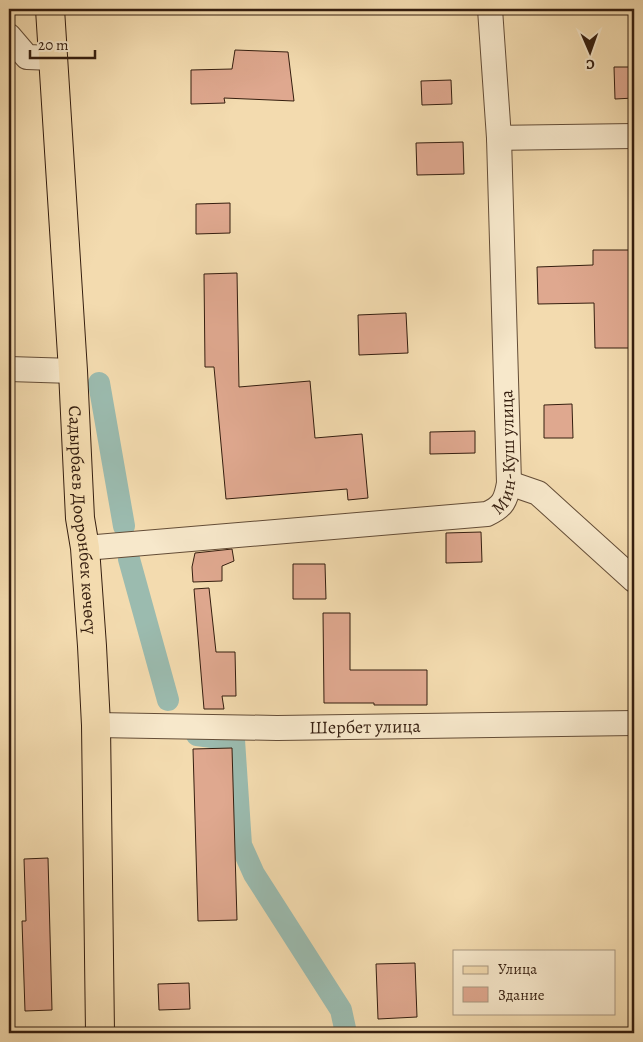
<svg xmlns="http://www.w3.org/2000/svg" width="643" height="1042" font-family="Alegreya,serif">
	<rect width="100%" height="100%" fill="#f3dbaf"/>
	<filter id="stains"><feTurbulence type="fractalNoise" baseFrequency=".004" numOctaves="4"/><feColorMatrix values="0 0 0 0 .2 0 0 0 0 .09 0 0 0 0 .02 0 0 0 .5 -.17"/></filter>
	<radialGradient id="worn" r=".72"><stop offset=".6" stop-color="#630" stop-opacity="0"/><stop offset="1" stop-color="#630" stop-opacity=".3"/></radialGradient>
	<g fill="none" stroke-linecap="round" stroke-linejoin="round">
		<!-- canal -->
		<path stroke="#9bbbaf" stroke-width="22" d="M 99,383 L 124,526
			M 129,559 L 168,700
			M 197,735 L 234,740 L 241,845 L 254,874 L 341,1010 L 346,1033"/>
	</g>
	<!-- building -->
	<path fill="#dfa88f" stroke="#351e0f" d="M 235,50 L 288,52 L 294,101 L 224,98 L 225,103 L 191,104 L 191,70 L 232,69 Z
		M 614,67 L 634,67 L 634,98 L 615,99 Z
		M 451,80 L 452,104 L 422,105 L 421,81 Z
		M 463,142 L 464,174 L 417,175 L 416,143 Z
		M 230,203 L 230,233 L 196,234 L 196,204 Z
		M 593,250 L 634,250 L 634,348 L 595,348 L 594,303 L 538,304 L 537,267 L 593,265 Z
		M 237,273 L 239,387 L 310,381 L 315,438 L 362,434 L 368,498 L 348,500 L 347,489 L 226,499 L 214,367 L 205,367 L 204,274 Z
		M 406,313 L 408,353 L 359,355 L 358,315 Z
		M 572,404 L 573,438 L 544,438 L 544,405 Z
		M 475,431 L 475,453 L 430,454 L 430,432 Z
		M 481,532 L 482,562 L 446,563 L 446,533 Z
		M 232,549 L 234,561 L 222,566 L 222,581 L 193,582 L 192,567 L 195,553 Z
		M 293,564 L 325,564 L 326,599 L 293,599 Z
		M 209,588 L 216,652 L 235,652 L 236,696 L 222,696 L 224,709 L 204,709 L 194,589 Z
		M 323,613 L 350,613 L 350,670 L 427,670 L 427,705 L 374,705 L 374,703 L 324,703 Z
		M 232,748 L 237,920 L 198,921 L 193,749 Z
		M 48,858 L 52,1010 L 25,1011 L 22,921 L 26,921 L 24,859 Z
		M 415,963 L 417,1017 L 378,1019 L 376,964 Z
		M 189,983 L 190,1009 L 159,1010 L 158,984 Z"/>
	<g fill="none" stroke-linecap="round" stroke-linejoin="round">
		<!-- minor casing -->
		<g stroke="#644d37" stroke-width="26">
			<g id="minor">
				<path d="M 9,36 L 27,57 L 54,58"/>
				<path d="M 499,138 L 634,136"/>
				<path d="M 9,369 L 73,371"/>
				<path d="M 509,483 L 538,493 L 634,580"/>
				<path id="s1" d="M 85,548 L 487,514 C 503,507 506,500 509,483 L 499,138 L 490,9"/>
				<path id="s2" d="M 96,725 L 277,728 L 634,723"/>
			</g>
		</g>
		<!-- major casing -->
		<g stroke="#351e0f" stroke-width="30">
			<g id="major">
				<path id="s3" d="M 50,9 L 73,371 L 80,518 L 85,548 L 92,646 L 96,725 L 100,1033"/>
			</g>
		</g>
		<!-- minor -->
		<use href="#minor" stroke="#f7e8cb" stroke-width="24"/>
		<!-- major -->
		<use href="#major" stroke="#f3dbaf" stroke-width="28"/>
	</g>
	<g text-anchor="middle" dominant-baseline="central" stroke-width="4" stroke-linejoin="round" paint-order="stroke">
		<!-- street labels -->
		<g font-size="18" fill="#351e0f" stroke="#f7e8cb">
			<text stroke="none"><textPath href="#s1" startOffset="474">Мин-Куш улица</textPath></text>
			<text stroke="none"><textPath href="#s3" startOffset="512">Садырбаев Дооронбек көчөсү</textPath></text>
			<text stroke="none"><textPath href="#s2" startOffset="269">Шербет улица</textPath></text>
		</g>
	</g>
	<!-- margin -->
	<rect width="643" height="1042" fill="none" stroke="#f3dbaf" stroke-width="30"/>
	<rect x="10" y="10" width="623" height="1022" fill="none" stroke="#351e0f" stroke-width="2.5"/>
	<rect x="15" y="15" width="613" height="1012" fill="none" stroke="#351e0f"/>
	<!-- legend -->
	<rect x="453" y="950" width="162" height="65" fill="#f7e8cb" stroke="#a99780"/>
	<rect x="463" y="966" width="25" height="8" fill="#f3dbaf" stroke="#a99780"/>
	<text x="498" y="974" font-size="15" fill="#351e0f">Улица</text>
	<rect x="463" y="987" width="25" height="15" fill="#dfa88f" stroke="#a99780"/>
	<text x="498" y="1000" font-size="15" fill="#351e0f">Здание</text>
	<!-- north arrow -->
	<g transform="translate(590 52) rotate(178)" stroke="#f7e8cb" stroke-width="4" paint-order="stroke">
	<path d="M0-4L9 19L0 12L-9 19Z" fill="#351e0f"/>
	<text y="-8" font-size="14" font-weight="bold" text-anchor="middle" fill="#351e0f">С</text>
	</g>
	<!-- scale -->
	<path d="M30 50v8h65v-8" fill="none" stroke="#351e0f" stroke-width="2.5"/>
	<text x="38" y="50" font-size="15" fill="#351e0f" stroke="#f7e8cb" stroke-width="4" paint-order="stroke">20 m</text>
	<rect width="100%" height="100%" filter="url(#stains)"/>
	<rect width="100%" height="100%" fill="url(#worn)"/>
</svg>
